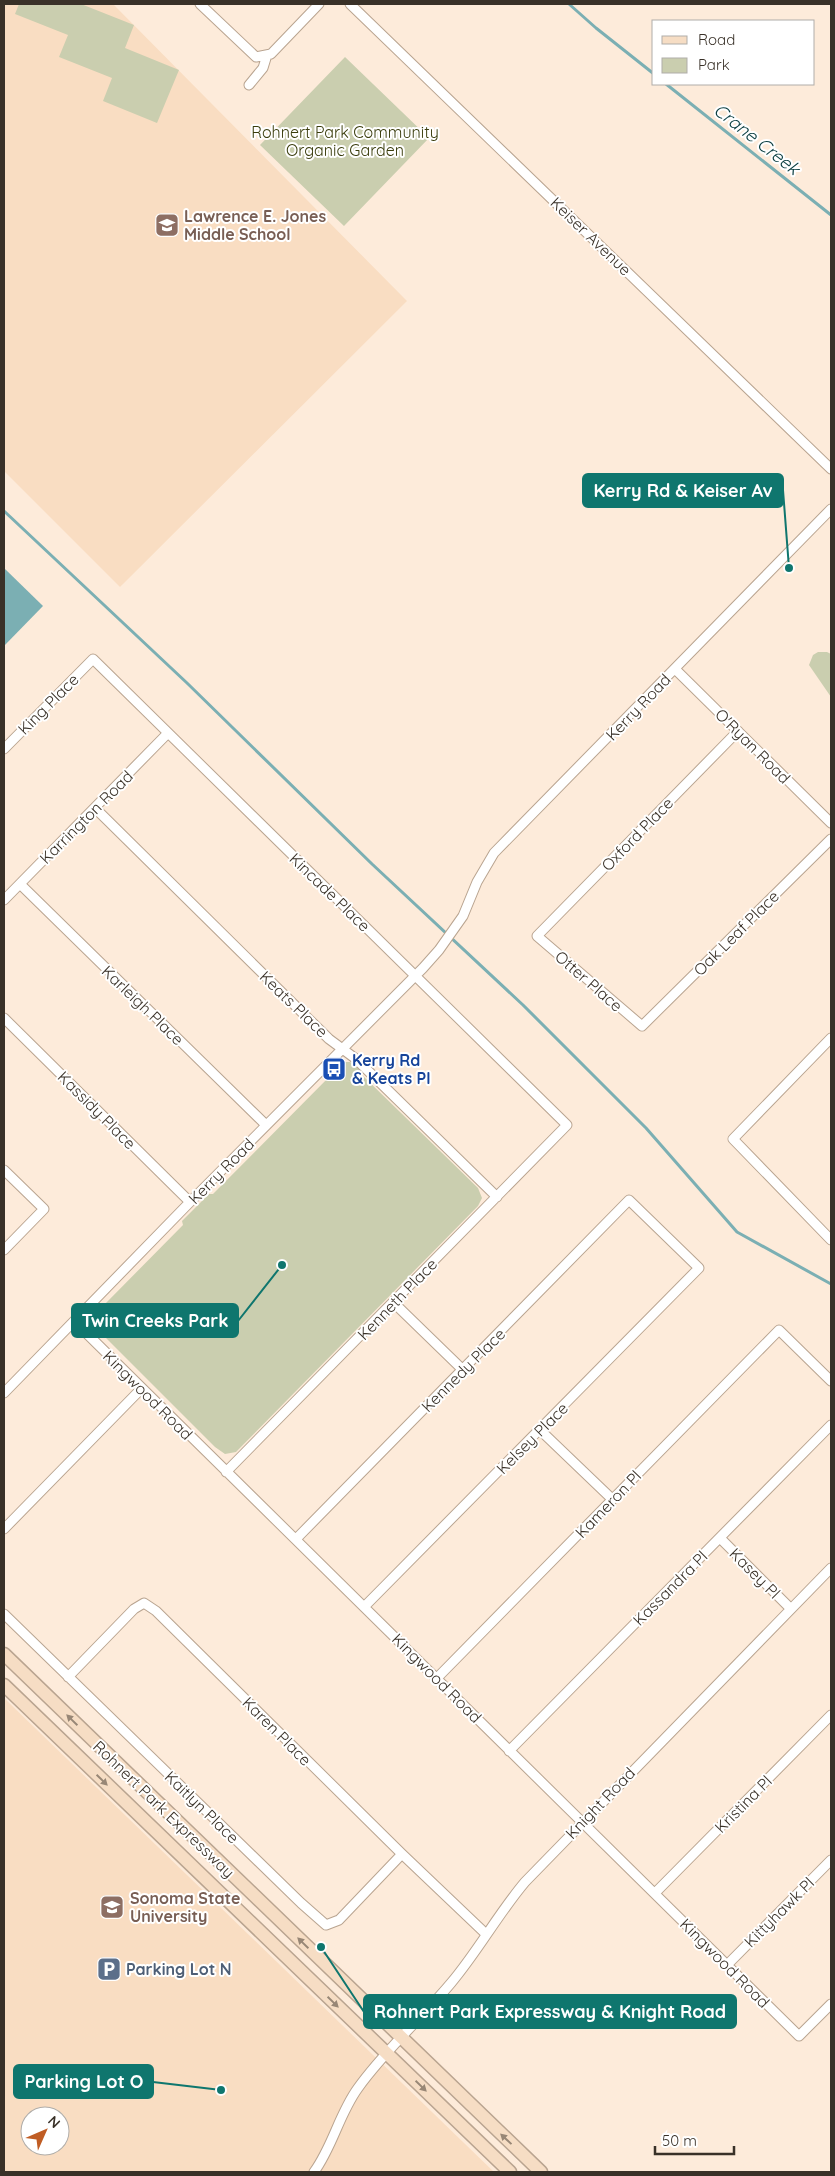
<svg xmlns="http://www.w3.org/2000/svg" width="835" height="2176" font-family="Quicksand,sans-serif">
	<rect width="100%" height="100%" fill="#fdebda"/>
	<!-- built -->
	<path fill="#f9ddc2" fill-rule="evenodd" d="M 4,4 L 113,4 L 407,301 L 120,587 L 4,471 Z
		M 4,1698 L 494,2172 L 4,2172 ZM 30,2116 L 60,2116 L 60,2146 L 30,2146 Z"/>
	<!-- green -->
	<path fill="#caceaf" d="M 19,4 L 81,4 L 134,25 L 125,48 L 179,70 L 157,123 L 103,101 L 112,78 L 59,57 L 68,35 L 15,14 Z
		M 345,57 L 429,138 L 344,226 L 260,145 Z
		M 818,652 L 827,652 L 831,654 L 831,697 L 809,665 L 813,655 Z
		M 344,1062 L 350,1062 L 359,1068 L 360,1073 L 478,1188 L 482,1198 L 478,1206 L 236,1452 L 225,1454 L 215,1447 L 105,1337 L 100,1337 C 90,1328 86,1308 104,1305 L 183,1225 L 182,1221 L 209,1194 L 213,1194 L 330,1076 L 330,1071 L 335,1065 Z"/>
	<!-- water -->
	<path fill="#7bafb3" d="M 4,568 L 43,606 L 4,646 Z"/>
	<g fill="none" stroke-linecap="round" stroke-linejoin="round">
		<!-- stream -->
		<path stroke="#7bafb3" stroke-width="3" d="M 569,4 L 596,28 L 654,74
			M 666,84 L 831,215
			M 4,511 L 187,683 L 372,864 L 523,1005 L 646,1128 L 737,1232 L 831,1284"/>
		<!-- minor casing -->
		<g stroke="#b9a490" stroke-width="11">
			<path id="minor" d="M 200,4 L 256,57 L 271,54 L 319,4
				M 350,4 L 831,469
				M 249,85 L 263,68 L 267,55
				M 675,669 L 831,823
				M 738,731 L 537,936 L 642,1026 L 831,839
				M 4,749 L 93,659 L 567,1125 L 226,1472
				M 95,808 L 329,1039 L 356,1059 L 497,1197
				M 20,884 L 266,1125
				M 4,900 L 168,733
				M 4,1018 L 190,1202
				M 831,1038 L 733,1139 L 831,1240
				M 4,1170 L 44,1209 L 4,1250
				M 393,1302 L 463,1370
				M 74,1321 L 799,2036 L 831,2004
				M 4,1393 L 190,1202 L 423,968 L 439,950 L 463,916 L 477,882 L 494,853 L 831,509
				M 540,1430 L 612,1499
				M 4,1529 L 142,1388
				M 720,1538 L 791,1609
				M 296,1539 L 629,1200 L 699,1268 L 364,1607
				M 4,1614 L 301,1903 L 326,1925 L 339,1920 L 402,1854
				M 68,1677 L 134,1609 L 144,1603 L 156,1611 L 402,1854 L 486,1934
				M 437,1678 L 779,1330 L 831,1381
				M 509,1751 L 831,1425
				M 655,1893 L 831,1715
				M 727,1965 L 831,1860
				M 314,2172 C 333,2146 339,2114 358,2088 C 385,2050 421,2019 451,1983 C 478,1951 498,1914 525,1882 L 831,1568"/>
		</g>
		<!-- secondary casing -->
		<g stroke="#b9a490" stroke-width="15">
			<path id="secondary" d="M 4,1654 L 541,2172
				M 4,1685 L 510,2172"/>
		</g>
		<!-- minor -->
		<use href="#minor" stroke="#fff" stroke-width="9"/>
		<!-- secondary -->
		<use href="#secondary" stroke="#f6ddc4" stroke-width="12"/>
	</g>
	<!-- one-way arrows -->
	<defs><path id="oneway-solid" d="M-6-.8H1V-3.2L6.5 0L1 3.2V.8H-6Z" transform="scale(1.25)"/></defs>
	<g fill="#988776">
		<use href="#oneway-solid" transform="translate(72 1720) rotate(-136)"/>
		<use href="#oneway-solid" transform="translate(102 1780) rotate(44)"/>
		<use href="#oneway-solid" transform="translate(303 1943) rotate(-136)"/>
		<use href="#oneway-solid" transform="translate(333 2002) rotate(44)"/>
		<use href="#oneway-solid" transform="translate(421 2086) rotate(44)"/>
		<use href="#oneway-solid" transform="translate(506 2139) rotate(-137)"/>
	</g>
	<!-- icons -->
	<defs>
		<g id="school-square" transform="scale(1.25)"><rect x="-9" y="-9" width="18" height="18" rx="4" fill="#8d6e63" stroke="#fff"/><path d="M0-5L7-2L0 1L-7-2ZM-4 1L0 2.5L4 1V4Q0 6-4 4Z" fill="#fff"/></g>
		<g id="bus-square" transform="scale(1.25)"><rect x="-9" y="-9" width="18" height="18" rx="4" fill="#1a4fb4" stroke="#fff"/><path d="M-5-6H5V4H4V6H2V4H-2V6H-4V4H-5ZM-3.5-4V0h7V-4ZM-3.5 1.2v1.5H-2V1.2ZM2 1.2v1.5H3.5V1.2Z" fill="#fff"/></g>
		<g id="university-square" transform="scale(1.25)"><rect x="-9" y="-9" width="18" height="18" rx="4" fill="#8d6e63" stroke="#fff"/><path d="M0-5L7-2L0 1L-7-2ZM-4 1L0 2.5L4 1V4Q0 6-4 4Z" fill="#fff"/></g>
		<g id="parking-square" transform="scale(1.25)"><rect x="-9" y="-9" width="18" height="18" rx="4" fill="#5c6f8a" stroke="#fff"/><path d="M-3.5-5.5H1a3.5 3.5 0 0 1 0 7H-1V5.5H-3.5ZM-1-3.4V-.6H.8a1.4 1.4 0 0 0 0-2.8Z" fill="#fff"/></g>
	</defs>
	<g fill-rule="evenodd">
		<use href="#school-square" x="167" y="225"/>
		<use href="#bus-square" x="334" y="1069"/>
		<use href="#university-square" x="112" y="1907"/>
		<use href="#parking-square" x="109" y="1969"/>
	</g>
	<g text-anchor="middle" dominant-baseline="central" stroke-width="4" stroke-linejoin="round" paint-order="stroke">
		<!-- park labels -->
		<g font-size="16" fill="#3a3d0c" stroke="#fff">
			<text x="345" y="132">Rohnert Park Community<tspan x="345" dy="18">Organic Garden</tspan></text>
		</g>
		<!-- education labels -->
		<g font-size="16" font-weight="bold" fill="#785e54" stroke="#fff" text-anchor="start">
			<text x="184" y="216">Lawrence E. Jones<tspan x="184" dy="18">Middle School</tspan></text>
			<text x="130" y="1898">Sonoma State<tspan x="130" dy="18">University</tspan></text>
		</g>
		<!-- street labels -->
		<g font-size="16" fill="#393128" stroke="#fff">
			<text transform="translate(591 236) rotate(44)">Keiser Avenue</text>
			<text transform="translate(48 704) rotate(-45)">King Place</text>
			<text transform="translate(638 707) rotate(-46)">Kerry Road</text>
			<text transform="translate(753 746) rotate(45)">O'Ryan Road</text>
			<text transform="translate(86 817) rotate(-45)">Karrington Road</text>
			<text transform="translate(637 834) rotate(-46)">Oxford Place</text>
			<text transform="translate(330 892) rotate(44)">Kincade Place</text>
			<text transform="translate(736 933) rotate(-45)">Oak Leaf Place</text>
			<text transform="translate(589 981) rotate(41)">Otter Place</text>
			<text transform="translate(294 1004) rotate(44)">Keats Place</text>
			<text transform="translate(143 1005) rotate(44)">Karleigh Place</text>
			<text transform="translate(97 1110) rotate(45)">Kassidy Place</text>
			<text transform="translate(221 1171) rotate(-45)">Kerry Road</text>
			<text transform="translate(397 1299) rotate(-46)">Kenneth Place</text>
			<text transform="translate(463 1370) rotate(-45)">Kennedy Place</text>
			<text transform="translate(148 1395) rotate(45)">Kingwood Road</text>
			<text transform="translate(532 1438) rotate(-45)">Kelsey Place</text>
			<text transform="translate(608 1504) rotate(-46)">Kameron Pl</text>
			<text transform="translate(755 1573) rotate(45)">Kasey Pl</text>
			<text transform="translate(670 1588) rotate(-45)">Kassandra Pl</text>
			<text transform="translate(437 1678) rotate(45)">Kingwood Road</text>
			<text transform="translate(277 1731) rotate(45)">Karen Place</text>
			<text transform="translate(600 1803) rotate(-46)">Knight Road</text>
			<text transform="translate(743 1804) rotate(-45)">Kristina Pl</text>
			<text transform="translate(202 1807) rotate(44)">Kaitlyn Place</text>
			<text transform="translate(164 1809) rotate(44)">Rohnert Park Expressway</text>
			<text transform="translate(779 1912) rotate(-45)">Kittyhawk Pl</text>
			<text transform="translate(725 1963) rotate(45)">Kingwood Road</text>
		</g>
		<!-- transit labels -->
		<g font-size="16" font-weight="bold" fill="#164399" stroke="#fff" text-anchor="start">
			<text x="352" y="1060">Kerry Rd<tspan x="352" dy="18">&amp; Keats Pl</tspan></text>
		</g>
		<!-- service labels -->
		<g font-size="16" font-weight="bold" fill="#4e5e75" stroke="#fff" text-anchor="start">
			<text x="126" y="1969">Parking Lot N</text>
		</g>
		<!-- water labels -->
		<g font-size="18" font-style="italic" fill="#083c3f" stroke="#fff">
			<text transform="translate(757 139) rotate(38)">Crane Creek</text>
		</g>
	</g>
	<!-- callouts -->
	<path fill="none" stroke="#0f766e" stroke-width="2" d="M789 568L783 490M282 1265L238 1321M321 1947L364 2012M221 2090L153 2082"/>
	<g fill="#0f766e" stroke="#fff" stroke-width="2">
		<circle cx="789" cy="568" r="5"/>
		<circle cx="282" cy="1265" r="5"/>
		<circle cx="321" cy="1947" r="5"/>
		<circle cx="221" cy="2090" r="5"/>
	</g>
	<g fill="#0f766e" stroke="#0f766e" stroke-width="2">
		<rect x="583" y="474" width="200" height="33" rx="5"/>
		<rect x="72" y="1304" width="166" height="33" rx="5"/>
		<rect x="364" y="1995" width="372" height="33" rx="5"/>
		<rect x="14" y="2065" width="139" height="33" rx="5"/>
	</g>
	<g font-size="18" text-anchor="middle" font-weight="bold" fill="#fff">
		<text x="683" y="497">Kerry Rd &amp; Keiser Av</text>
		<text x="155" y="1327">Twin Creeks Park</text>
		<text x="550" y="2018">Rohnert Park Expressway &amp; Knight Road</text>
		<text x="84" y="2088">Parking Lot O</text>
	</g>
	<!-- border -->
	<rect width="835" height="2176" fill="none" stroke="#393128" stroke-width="10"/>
	<!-- legend -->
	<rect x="652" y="20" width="162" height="65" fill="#ffffff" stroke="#b0ada9"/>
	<rect x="662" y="36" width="25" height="8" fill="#f6ddc4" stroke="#b0ada9"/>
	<text x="698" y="45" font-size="15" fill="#393128">Road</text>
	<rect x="662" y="58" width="25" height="15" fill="#caceaf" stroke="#b0ada9"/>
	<text x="698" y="70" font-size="15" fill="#393128">Park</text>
	<!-- north arrow -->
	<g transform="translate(45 2131) rotate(45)"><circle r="24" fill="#ffffff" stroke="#b0ada9"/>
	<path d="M0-4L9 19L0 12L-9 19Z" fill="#c05d24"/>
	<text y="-8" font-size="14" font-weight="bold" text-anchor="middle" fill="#393128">N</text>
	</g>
	<!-- scale -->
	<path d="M655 2146v8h79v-8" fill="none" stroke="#393128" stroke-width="2.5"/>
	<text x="662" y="2146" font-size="15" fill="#393128" stroke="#ffffff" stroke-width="4" paint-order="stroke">50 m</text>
</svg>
